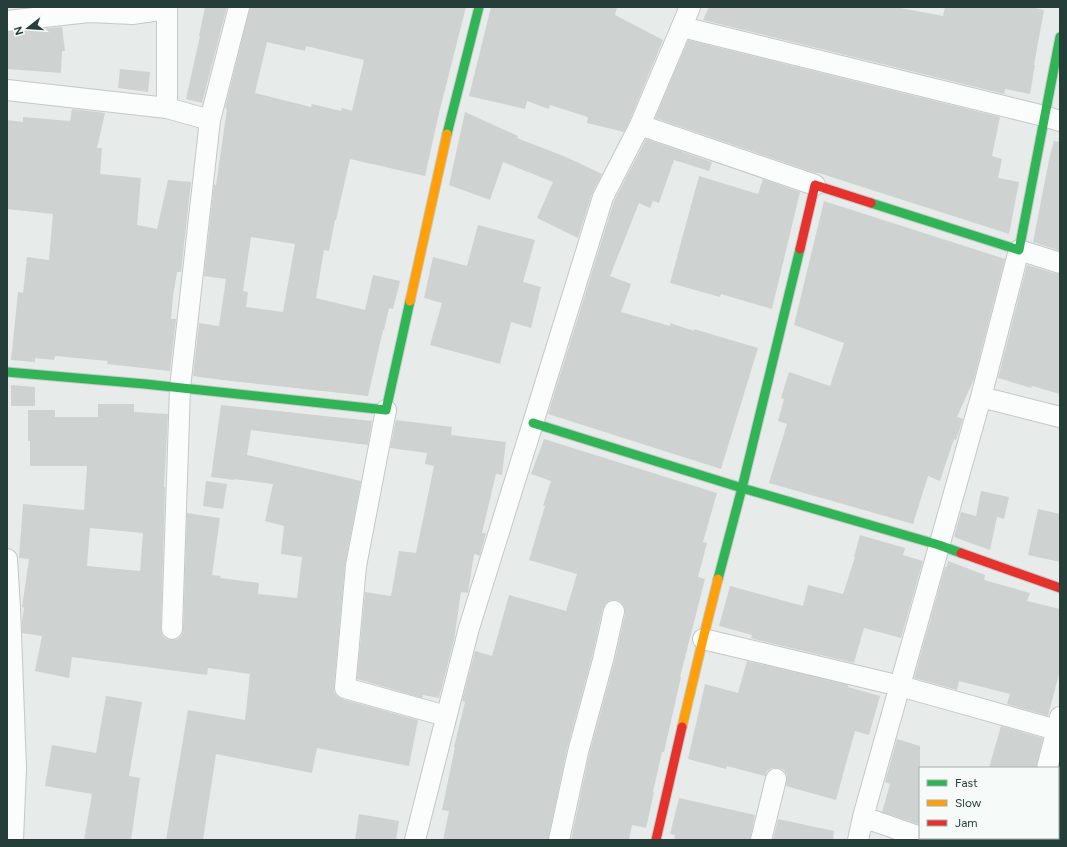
<svg xmlns="http://www.w3.org/2000/svg" width="1067" height="847" font-family="Figtree,sans-serif">
	<rect width="100%" height="100%" fill="#e7ebe9"/>
	<!-- building -->
	<path fill="#ced3d1" fill-rule="evenodd" d="M 205,7 L 227,7 L 202,103 L 186,99 L 200,36 L 199,36 Z
		M 250,7 L 466,7 L 439,113 L 425,176 L 350,159 L 336,220 L 335,220 L 329,251 L 324,250 L 316,298 L 365,310 L 373,275 L 400,281 L 393,309 L 389,308 L 384,330 L 383,330 L 368,396 L 222,380 L 193,376 L 199,323 L 219,326 L 226,279 L 204,276 L 214,184 L 216,185 L 227,109 L 225,108 ZM 267,42 L 305,51 L 306,46 L 364,60 L 352,111 L 342,108 L 341,111 L 312,104 L 311,107 L 255,93 ZM 251,237 L 295,244 L 283,312 L 246,307 L 248,292 L 243,291 Z
		M 491,7 L 617,7 L 615,15 L 663,40 L 630,120 L 624,132 L 587,123 L 588,117 L 550,105 L 549,109 L 527,101 L 525,109 L 469,96 Z
		M 709,7 L 895,7 L 943,16 L 945,7 L 1030,7 L 1044,10 L 1034,65 L 1035,65 L 1030,94 L 1005,89 L 1004,94 L 703,20 Z
		M 62,27 L 65,51 L 62,51 L 61,73 L 7,69 L 7,32 Z
		M 688,40 L 1000,117 L 992,156 L 1002,159 L 998,178 L 1019,182 L 1009,234 L 819,173 L 815,173 L 655,118 Z
		M 120,69 L 150,72 L 148,92 L 118,88 Z
		M 72,109 L 105,113 L 97,148 L 102,148 L 100,174 L 141,178 L 137,225 L 157,229 L 168,180 L 191,182 L 181,272 L 177,272 L 173,296 L 171,319 L 176,319 L 170,371 L 107,364 L 108,361 L 55,356 L 54,360 L 35,358 L 35,362 L 11,360 L 18,292 L 23,293 L 27,257 L 49,260 L 53,214 L 7,209 L 7,120 L 23,122 L 23,117 L 70,121 Z
		M 465,112 L 518,136 L 517,138 L 566,157 L 602,174 L 592,194 L 578,238 L 537,218 L 553,182 L 503,162 L 490,200 L 449,185 Z
		M 646,139 L 712,162 L 709,171 L 674,160 L 659,203 L 653,201 L 650,208 L 639,203 L 610,276 L 631,284 L 621,312 L 670,326 L 670,323 L 694,331 L 694,329 L 758,348 L 721,469 L 548,414 L 614,201 Z
		M 1054,141 L 1060,142 L 1060,251 L 1033,242 L 1050,155 Z
		M 699,176 L 758,194 L 763,179 L 800,192 L 772,309 L 721,294 L 720,297 L 670,283 Z
		M 824,201 L 1005,259 L 974,379 L 957,417 L 963,419 L 956,440 L 954,439 L 940,481 L 928,476 L 913,524 L 769,483 L 787,424 L 778,421 L 784,399 L 781,398 L 789,372 L 830,386 L 844,343 L 794,325 Z
		M 478,225 L 535,240 L 523,282 L 541,287 L 531,328 L 511,322 L 500,364 L 430,345 L 442,303 L 424,298 L 433,257 L 467,266 Z
		M 1027,265 L 1057,274 L 1060,274 L 1060,394 L 1032,386 L 1031,388 L 998,378 Z
		M 11,385 L 35,387 L 35,406 L 11,406 Z
		M 98,404 L 134,404 L 134,412 L 168,414 L 164,487 L 165,487 L 161,629 L 162,635 L 166,639 L 171,640 L 178,639 L 182,635 L 183,629 L 187,513 L 220,518 L 212,575 L 221,576 L 220,578 L 259,583 L 258,594 L 297,598 L 302,557 L 281,554 L 284,526 L 265,521 L 273,484 L 234,479 L 234,480 L 211,477 L 221,405 L 372,421 L 368,445 L 251,430 L 247,455 L 361,481 L 345,565 L 334,687 L 334,692 L 337,696 L 342,699 L 418,720 L 409,766 L 317,748 L 312,773 L 216,754 L 203,840 L 166,840 L 188,710 L 245,720 L 250,674 L 208,668 L 207,675 L 72,657 L 69,678 L 35,671 L 42,636 L 22,633 L 22,621 L 24,608 L 22,607 L 29,559 L 19,558 L 23,504 L 84,510 L 87,466 L 30,466 L 30,441 L 28,441 L 28,410 L 55,410 L 55,417 L 98,417 ZM 90,528 L 143,533 L 140,571 L 87,566 Z
		M 396,420 L 452,427 L 451,435 L 506,442 L 502,475 L 496,474 L 482,533 L 486,533 L 483,544 L 480,556 L 474,554 L 468,593 L 461,592 L 454,640 L 439,698 L 423,695 L 422,698 L 357,679 L 365,592 L 391,596 L 399,551 L 416,553 L 434,466 L 425,464 L 427,453 L 390,448 Z
		M 544,439 L 717,493 L 703,542 L 707,543 L 698,577 L 705,579 L 680,677 L 681,677 L 664,752 L 662,752 L 653,792 L 654,792 L 646,828 L 632,825 L 629,840 L 571,840 L 589,755 L 614,663 L 625,614 L 625,608 L 622,603 L 617,600 L 611,600 L 606,603 L 603,608 L 592,657 L 567,749 L 548,840 L 443,840 L 449,811 L 442,810 L 455,747 L 454,747 L 465,702 L 462,701 L 475,651 L 492,656 L 509,595 L 566,611 L 577,574 L 529,560 L 545,506 L 543,506 L 551,481 L 531,474 Z
		M 206,481 L 227,484 L 223,509 L 203,506 Z
		M 981,491 L 1009,497 L 1004,519 L 997,517 L 990,550 L 954,537 L 961,512 L 976,516 Z
		M 1038,509 L 1060,514 L 1060,562 L 1028,555 Z
		M 860,535 L 905,548 L 903,555 L 923,561 L 901,638 L 864,628 L 854,663 L 754,639 L 751,638 L 752,635 L 719,626 L 730,586 L 803,606 L 808,585 L 843,594 L 855,557 L 854,557 Z
		M 948,561 L 985,575 L 984,580 L 1030,593 L 1027,601 L 1060,609 L 1060,670 L 1048,716 L 1007,704 L 1010,694 L 959,681 L 957,690 L 914,678 L 945,567 L 947,567 Z
		M 747,661 L 848,685 L 848,687 L 880,696 L 869,735 L 855,731 L 836,800 L 786,786 L 787,781 L 787,775 L 784,770 L 779,768 L 772,768 L 767,771 L 765,776 L 727,766 L 726,769 L 688,759 L 705,684 L 738,693 Z
		M 106,696 L 142,702 L 129,776 L 140,778 L 131,840 L 84,840 L 92,794 L 45,786 L 52,745 L 96,753 Z
		M 1001,726 L 1043,738 L 1036,768 L 989,768 Z
		M 897,739 L 920,746 L 920,817 L 918,824 L 882,812 L 890,784 L 885,782 Z
		M 679,798 L 755,815 L 750,840 L 674,840 L 675,835 L 670,834 Z
		M 359,814 L 399,821 L 396,840 L 355,840 Z
		M 778,819 L 834,831 L 833,840 L 773,840 Z"/>
	<g fill="none" stroke-linecap="round" stroke-linejoin="round">
		<!-- street casing -->
		<g stroke="#c4c8c6" stroke-width="22">
			<path id="street" d="M 83,7 L 89,12 L 132,14 L 167,9
				M 690,7 L 640,125 L 815,185
				M 7,21 L 89,12
				M 682,27 L 1044,116 L 1060,121
				M 7,90 L 167,108 L 210,120
				M 167,108 L 167,7
				M 981,397 L 1060,417
				M 386,410 L 356,566 L 345,688 L 446,716
				M 7,559 L 10,608 L 16,768 L 13,840
				M 172,629 L 180,388 L 210,120 L 239,7
				M 703,639 L 900,686 L 1060,731
				M 1047,768 L 1060,717
				M 863,817 L 981,397 L 1019,250 L 1060,263
				M 415,840 L 469,628 L 533,423 L 603,197 L 640,125
				M 559,840 L 578,752 L 603,660 L 614,611
				M 761,840 L 776,779
				M 858,840 L 863,817 L 920,837
				M 1028,840 L 1029,838"/>
		</g>
		<!-- fast casing -->
		<g stroke="#c3c9c7" stroke-width="11">
			<path id="fast" d="M 447,134 L 479,7
				M 871,203 L 1019,250 L 1060,37
				M 7,372 L 145,384 L 386,410 L 410,301
				M 533,423 L 742,488 L 939,545 L 961,553
				M 718,579 L 742,488 L 800,249"/>
		</g>
		<!-- slow casing -->
		<g stroke="#c3c9c7" stroke-width="11">
			<path id="slow" d="M 410,301 L 447,134
				M 682,727 L 703,639 L 718,579"/>
		</g>
		<!-- jam casing -->
		<g stroke="#c3c9c7" stroke-width="11">
			<path id="jam" d="M 800,249 L 815,185 L 871,203
				M 961,553 L 1060,588
				M 656,840 L 682,727"/>
		</g>
		<!-- street -->
		<use href="#street" stroke="#fbfcfc" stroke-width="20"/>
		<!-- fast -->
		<use href="#fast" stroke="#30b455" stroke-width="9"/>
		<!-- slow -->
		<use href="#slow" stroke="#ff9f0a" stroke-width="9"/>
		<!-- jam -->
		<use href="#jam" stroke="#e5322d" stroke-width="9"/>
	</g>
	<!-- border -->
	<rect width="1067" height="847" fill="none" stroke="#253e39" stroke-width="16"/>
	<!-- legend -->
	<rect x="919" y="767" width="140" height="72" fill="#f6faf8" stroke="#a2afac"/>
	<rect x="927" y="780" width="20" height="6" fill="#30b455" stroke="#a2afac"/>
	<text x="955" y="787" font-size="12" fill="#253e39">Fast</text>
	<rect x="927" y="800" width="20" height="6" fill="#ff9f0a" stroke="#a2afac"/>
	<text x="955" y="807" font-size="12" fill="#253e39">Slow</text>
	<rect x="927" y="820" width="20" height="6" fill="#e5322d" stroke="#a2afac"/>
	<text x="955" y="827" font-size="12" fill="#253e39">Jam</text>
	<!-- north arrow -->
	<g transform="translate(28 28) rotate(253)" stroke="#f6faf8" stroke-width="3" paint-order="stroke">
	<path d="M0-3L7 15L0 10L-7 15Z" fill="#253e39"/>
	<text y="-6" font-size="11" font-weight="bold" text-anchor="middle" fill="#253e39">N</text>
	</g>
</svg>
